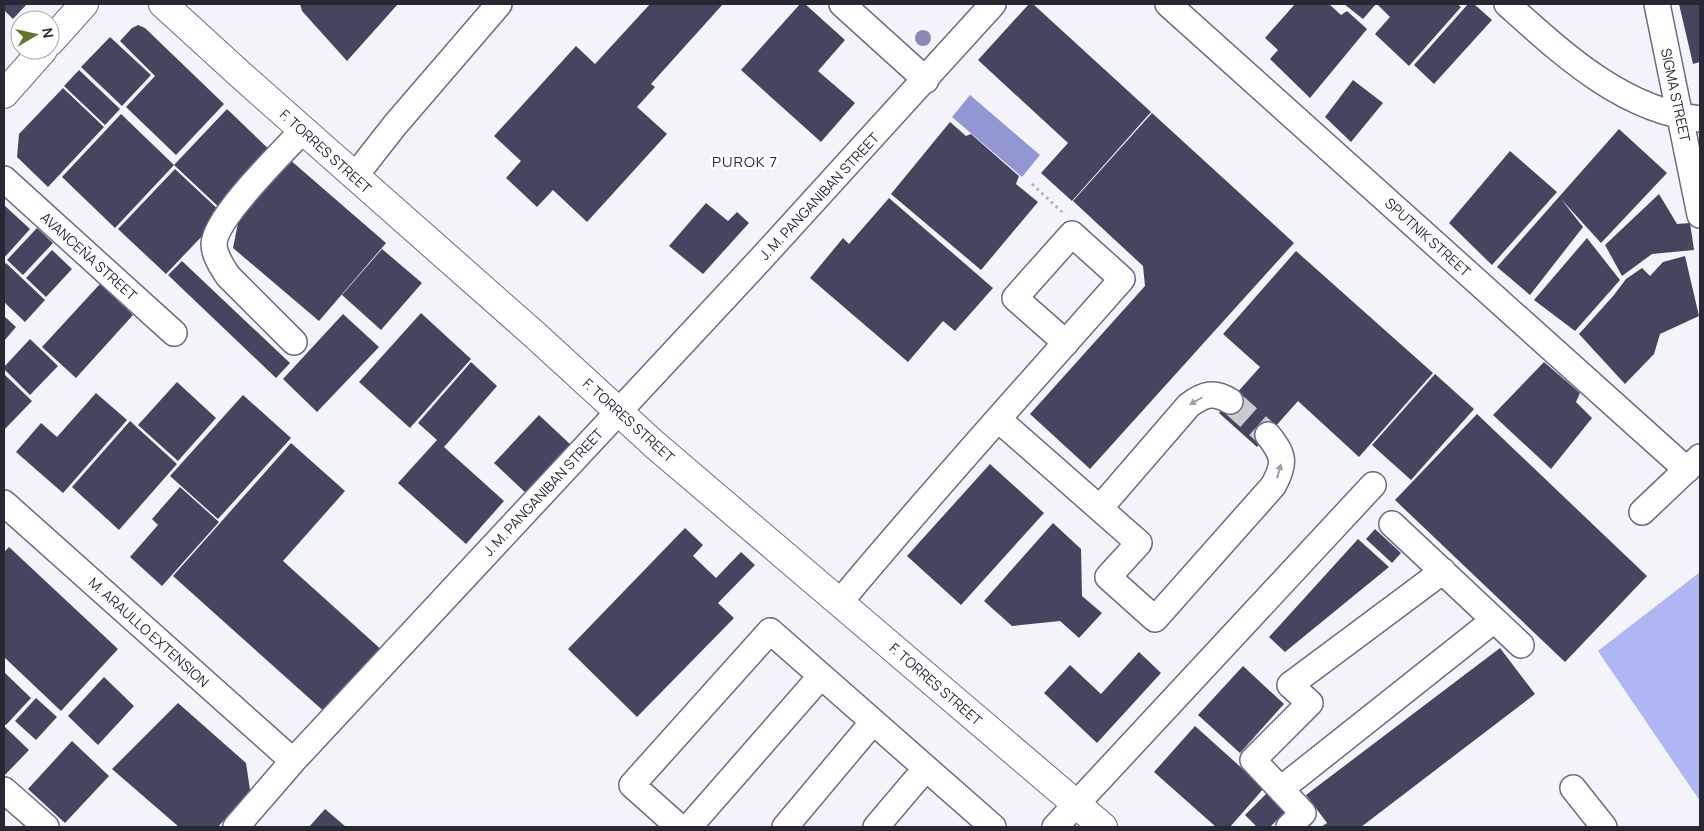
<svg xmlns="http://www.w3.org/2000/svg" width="1704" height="831" font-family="Manrope,sans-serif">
	<rect width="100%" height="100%" fill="#f3f3fa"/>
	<!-- forest -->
	<path fill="#b0b5f4" d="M 1700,572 L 1700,801 L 1598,651 Z"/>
	<!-- water -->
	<path fill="#9296d3" d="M 970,95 L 1040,155 L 1022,177 L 952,117 Z"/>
	<!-- building -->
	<path fill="#444660" d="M 4,4 L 27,4 L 13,19 L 4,10 Z
		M 300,4 L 398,4 L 347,61 L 302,11 Z
		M 650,4 L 723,4 L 651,84 L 655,87 L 637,107 L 667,134 L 587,222 L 553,190 L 537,207 L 506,178 L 521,161 L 494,136 L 576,46 L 595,64 Z
		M 800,4 L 805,4 L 845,40 L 818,71 L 855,103 L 821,142 L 741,70 Z
		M 1029,4 L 1033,4 L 1151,112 L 1072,201 L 1041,173 L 1068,143 L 978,60 Z
		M 1295,4 L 1329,4 L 1341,15 L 1347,11 L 1367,29 L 1310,98 L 1270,59 L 1278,50 L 1265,38 Z
		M 1344,4 L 1376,4 L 1363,19 Z
		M 1377,4 L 1457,4 L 1461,7 L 1409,66 L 1375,34 L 1390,17 Z
		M 1468,4 L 1474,4 L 1492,20 L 1434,84 L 1414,65 Z
		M 1679,4 L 1700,4 L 1700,62 L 1693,64 Z
		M 138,25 L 145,28 L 224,104 L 176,155 L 126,107 L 155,76 L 120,41 L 132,28 Z
		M 110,37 L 151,75 L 122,106 L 81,67 Z
		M 79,70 L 120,109 L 105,125 L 64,86 Z
		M 1353,80 L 1383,103 L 1351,142 L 1325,117 Z
		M 63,88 L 104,127 L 48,187 L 17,157 L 19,134 Z
		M 227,109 L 275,155 L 223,211 L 174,165 Z
		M 1152,113 L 1294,243 L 1090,469 L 1030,414 L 1145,286 L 1143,266 L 1073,201 Z
		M 121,114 L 174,165 L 115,228 L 62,177 Z
		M 950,122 L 966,136 L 971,134 L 1019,176 L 1016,184 L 1038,202 L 981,270 L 891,194 Z
		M 1619,129 L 1667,173 L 1601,243 L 1561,199 L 1583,227 L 1530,295 L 1497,267 Z
		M 1510,151 L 1557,192 L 1492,265 L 1449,223 Z
		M 289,159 L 386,243 L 319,321 L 233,248 L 240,213 Z
		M 175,169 L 223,214 L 166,274 L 118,229 Z
		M 1659,194 L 1677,224 L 1690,223 L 1694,250 L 1652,254 L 1622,276 L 1605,245 Z
		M 889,198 L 993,288 L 955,331 L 943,321 L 908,362 L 810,278 L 843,238 L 849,244 Z
		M 706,203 L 728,221 L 737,212 L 749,223 L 703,274 L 669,246 Z
		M 4,205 L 30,229 L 4,258 Z
		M 37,228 L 53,243 L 23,275 L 7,260 Z
		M 1587,238 L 1620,280 L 1575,331 L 1534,300 Z
		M 382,249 L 422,283 L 381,330 L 342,295 Z
		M 52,250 L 72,269 L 46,297 L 26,278 Z
		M 1296,251 L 1433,373 L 1359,457 L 1298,401 L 1257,447 L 1219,413 L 1260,367 L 1223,334 Z
		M 1685,256 L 1699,316 L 1660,334 L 1654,354 L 1625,384 L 1579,334 L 1614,295 L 1626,279 L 1642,268 L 1650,276 L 1663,262 Z
		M 182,261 L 290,363 L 276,378 L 168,275 Z
		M 6,263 L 45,300 L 25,322 L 4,302 L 4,265 Z
		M 100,284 L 133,315 L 76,378 L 42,347 Z
		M 421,313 L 471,359 L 410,428 L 359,382 Z
		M 343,314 L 379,347 L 317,412 L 283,379 Z
		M 4,316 L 16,327 L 4,341 Z
		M 30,339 L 58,366 L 30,395 L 4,369 L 4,367 Z
		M 471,362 L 497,386 L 444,447 L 504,501 L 466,544 L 398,483 L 437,440 L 418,423 Z
		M 1544,362 L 1580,393 L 1576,402 L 1592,418 L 1551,469 L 1493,415 Z
		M 4,374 L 32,401 L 4,430 Z
		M 1435,374 L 1474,409 L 1411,480 L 1372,445 Z
		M 177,382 L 216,418 L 178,461 L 138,425 Z
		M 96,393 L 127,420 L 63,493 L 16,452 L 41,423 L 57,437 Z
		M 243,395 L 291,438 L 218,519 L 170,476 Z
		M 1477,414 L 1647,576 L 1565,662 L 1395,500 Z
		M 539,415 L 571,445 L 527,494 L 494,463 Z
		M 130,421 L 177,464 L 119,530 L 72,487 Z
		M 291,443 L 345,491 L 283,561 L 384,652 L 328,715 L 173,576 Z
		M 990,464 L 1044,513 L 961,605 L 907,556 Z
		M 180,487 L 219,522 L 162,586 L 130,557 L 158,525 L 152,519 Z
		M 1053,523 L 1081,549 L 1082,596 L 1102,613 L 1079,638 L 1060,621 L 1012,626 L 984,601 Z
		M 685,528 L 703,545 L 693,556 L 716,578 L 741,552 L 755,565 L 718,603 L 734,618 L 637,717 L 568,649 Z
		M 1375,529 L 1401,553 L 1392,563 L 1366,539 Z
		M 1358,539 L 1389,567 L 1285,652 L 1269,637 Z
		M 9,547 L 118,649 L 61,711 L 4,657 L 4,552 Z
		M 1500,648 L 1535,694 L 1361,827 L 1321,827 L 1327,823 L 1306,795 Z
		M 1139,652 L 1161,673 L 1097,743 L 1044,693 L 1070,665 L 1101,694 Z
		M 1243,666 L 1284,704 L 1240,753 L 1198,715 Z
		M 5,673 L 31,698 L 6,725 L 4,723 Z
		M 104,677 L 134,706 L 98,745 L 68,716 Z
		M 36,698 L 57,717 L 36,740 L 15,721 Z
		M 178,703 L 246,763 L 250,790 L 218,827 L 179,827 L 112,769 Z
		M 1195,726 L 1264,788 L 1230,827 L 1216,827 L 1154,772 Z
		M 5,727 L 29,750 L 4,776 L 4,728 Z
		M 72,741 L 109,776 L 65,823 L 28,789 Z
		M 1269,791 L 1287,810 L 1270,827 L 1257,827 L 1245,815 Z
		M 325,809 L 346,827 L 309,827 Z"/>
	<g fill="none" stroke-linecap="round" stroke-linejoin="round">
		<!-- minor-tunnel -->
		<path stroke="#cacad2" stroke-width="25" stroke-dasharray="25 12" stroke-linecap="butt" d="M 1230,401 L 1268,435"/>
		<!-- minor casing -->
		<g stroke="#696c88" stroke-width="28">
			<path id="minor" d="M 842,4 L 926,80
				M 1168,4 L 1687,470
				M 1507,4 C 1563,54 1622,110 1700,119
				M 1657,4 L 1700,215
				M 355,176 L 395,125 L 499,4
				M 4,179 L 174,333
				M 294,342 L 228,276 C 222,267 214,255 214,244 C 215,217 283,152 303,130
				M 999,420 L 1139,543 L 1108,577 L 1155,619 L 1273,486 C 1286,463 1284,455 1268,435
				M 4,503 L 293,761
				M 1100,508 L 1189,405 C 1204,394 1214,391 1230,401
				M 1642,512 L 1700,457
				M 1392,524 L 1521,645
				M 840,602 C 931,492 1028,386 1122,279 L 1072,234 L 1015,298 L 1066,343
				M 1573,788 L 1604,827
				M 1281,789 L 1494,620
				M 4,790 L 46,827
				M 236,827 L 293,761 L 759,261 L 993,4
				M 679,827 L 632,785 L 770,631 L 993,827
				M 689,827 L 821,676
				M 785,827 L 873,722
				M 876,827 L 926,768
				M 1055,827 L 1373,485
				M 1289,827 L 1303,813 L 1253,760 L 1310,703 L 1290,685 L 1443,571"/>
		</g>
		<!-- major casing -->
		<g stroke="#696c88" stroke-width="30">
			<path id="major" d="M 163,4 L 243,77 L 535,335 L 655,445 L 1103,827
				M 50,42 L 84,4
				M 4,94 L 43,50"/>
		</g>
		<!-- path -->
		<path stroke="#b0b1b9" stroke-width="3" stroke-dasharray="2.5 4" stroke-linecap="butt" d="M 1032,184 L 1062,212"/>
		<!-- minor -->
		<use href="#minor" stroke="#fff" stroke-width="25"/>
		<!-- major -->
		<use href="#major" stroke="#fff" stroke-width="28"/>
	</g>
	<!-- trees -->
	<circle fill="#8c89b5" cx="923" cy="38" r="8"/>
	<!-- one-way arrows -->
	<defs><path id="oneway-solid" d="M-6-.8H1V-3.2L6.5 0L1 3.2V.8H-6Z" transform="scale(1.25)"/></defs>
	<g fill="#9e9ea4">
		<use href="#oneway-solid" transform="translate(1196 401) rotate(150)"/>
		<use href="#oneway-solid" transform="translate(1279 471) rotate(-75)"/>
	</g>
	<g text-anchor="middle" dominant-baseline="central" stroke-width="5" stroke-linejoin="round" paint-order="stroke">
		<!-- street labels -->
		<g font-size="14" fill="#272834" stroke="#fff">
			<text transform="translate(1676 95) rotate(78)">SIGMA STREET</text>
			<text transform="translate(326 151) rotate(42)">F. TORRES STREET</text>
			<text transform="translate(819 196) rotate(-47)">J. M. PANGANIBAN STREET</text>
			<text transform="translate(1428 237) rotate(42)">SPUTNIK STREET</text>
			<text transform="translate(89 256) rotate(42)">AVANCEÑA STREET</text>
			<text transform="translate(629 420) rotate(42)">F. TORRES STREET</text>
			<text transform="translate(543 492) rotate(-47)">J. M. PANGANIBAN STREET</text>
			<text transform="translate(149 632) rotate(42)">M. ARAULLO EXTENSION</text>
			<text transform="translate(936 684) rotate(41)">F. TORRES STREET</text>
		</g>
		<!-- neighbourhood labels -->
		<g font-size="15" letter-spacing="1" fill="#272834" stroke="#fff">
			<text x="745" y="161">PUROK 7</text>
		</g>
	</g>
	<!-- border -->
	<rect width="1704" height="831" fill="none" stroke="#272834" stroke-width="10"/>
	<!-- north arrow -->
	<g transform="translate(35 35) rotate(81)"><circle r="24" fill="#ffffff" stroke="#a9a9ae"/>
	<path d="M0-4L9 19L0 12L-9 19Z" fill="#627728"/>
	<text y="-8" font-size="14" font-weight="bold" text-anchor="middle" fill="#272834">N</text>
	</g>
</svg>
